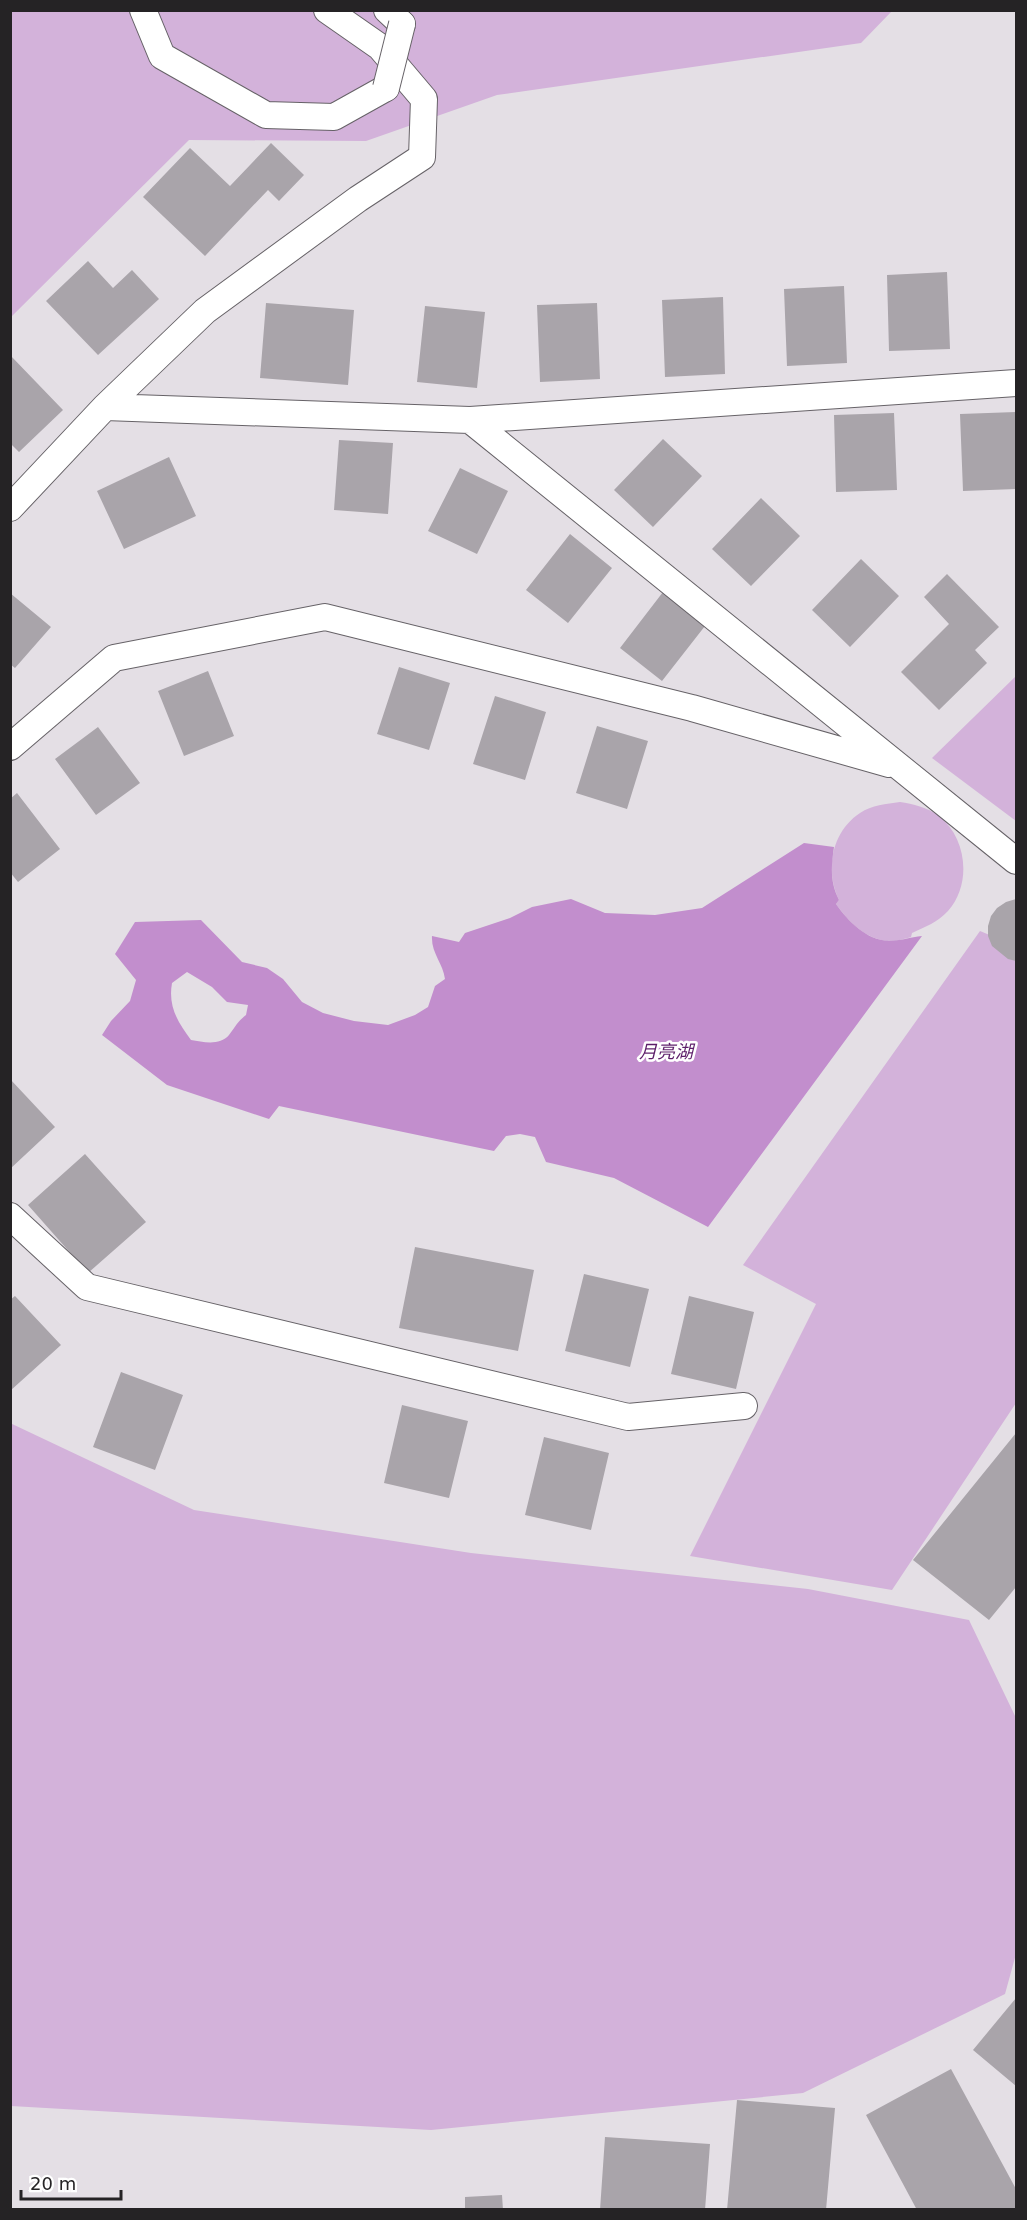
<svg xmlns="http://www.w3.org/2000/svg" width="1027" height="2220" font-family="'DejaVu Sans','Noto Sans SC',sans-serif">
	<rect width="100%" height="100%" fill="#e4dfe5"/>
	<!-- green -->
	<path fill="#d3b2da" d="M 11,11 L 892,11 L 861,43 L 497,95 L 366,141 L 189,140 L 11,317 Z
		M 1016,676 L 1016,821 L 932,758 Z
		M 900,802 C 913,804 927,807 939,816 C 967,838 972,884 948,911 C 938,922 925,927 912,933 L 911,937 C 904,939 894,942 887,941 C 864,938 848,921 836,904 L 839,900 C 825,871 831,832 860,813 C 872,805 886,804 900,802 Z
		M 980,931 L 1016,946 L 1016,1403 L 892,1590 L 690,1556 L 816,1304 L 743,1265 Z
		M 10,1423 L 194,1510 L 471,1553 L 808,1589 L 969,1620 L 1016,1718 L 1016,1954 L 1005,1994 L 803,2093 L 431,2130 L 11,2106 Z"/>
	<!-- water -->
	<path fill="#c28ecd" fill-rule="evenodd" d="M 804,843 L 834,847 C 831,867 830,882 839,900 L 836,904 C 848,921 866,940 889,941 C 899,941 911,937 922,936 L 708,1227 L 614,1178 L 546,1162 L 535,1137 L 520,1134 L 506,1136 L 494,1151 L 279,1106 L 269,1119 L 167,1085 L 102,1035 L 111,1021 L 130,1001 L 136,980 L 115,954 L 135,922 L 201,920 L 242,962 L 267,968 L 283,979 L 302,1002 L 323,1013 L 354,1021 L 388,1025 L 415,1015 L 428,1007 L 435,986 L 445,979 C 443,963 431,953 432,936 L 459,942 L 465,933 L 510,918 L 532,907 L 571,899 L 605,913 L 655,915 L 702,908 ZM 187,972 L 212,987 L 227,1002 L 248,1005 L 246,1015 C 238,1021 235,1027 229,1035 C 220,1046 203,1042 191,1040 C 177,1021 168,1006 172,983 Z"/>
	<!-- building -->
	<path fill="#a9a4aa" d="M 271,143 L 304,175 L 279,201 L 268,190 L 205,256 L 143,197 L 190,148 L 230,186 Z
		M 88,261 L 113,288 L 132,270 L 159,299 L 98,355 L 46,301 Z
		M 947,272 L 950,349 L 889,351 L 887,275 Z
		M 844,286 L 847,363 L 787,366 L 784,289 Z
		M 723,297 L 725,374 L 665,377 L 662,300 Z
		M 266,303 L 354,310 L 348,385 L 260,378 Z
		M 597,303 L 600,379 L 540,382 L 537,305 Z
		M 425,306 L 485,312 L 477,388 L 417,382 Z
		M 10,355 L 63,410 L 19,452 L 10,443 Z
		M 1016,412 L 1016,489 L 963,491 L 960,414 Z
		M 894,413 L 897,490 L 836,492 L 834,415 Z
		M 663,439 L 702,476 L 653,527 L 614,490 Z
		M 339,440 L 393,443 L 388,514 L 334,510 Z
		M 169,457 L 196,516 L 124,549 L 97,491 Z
		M 460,468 L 508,491 L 477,554 L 428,531 Z
		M 761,498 L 800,536 L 751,586 L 712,549 Z
		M 570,534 L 612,568 L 568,623 L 526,590 Z
		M 861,559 L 899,596 L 850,647 L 812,610 Z
		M 947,574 L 999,627 L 975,650 L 987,663 L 939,710 L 901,672 L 949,624 L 924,597 Z
		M 663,592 L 705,626 L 662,681 L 620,648 Z
		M 10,593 L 51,627 L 15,668 L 10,664 Z
		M 399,667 L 450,683 L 429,750 L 377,734 Z
		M 208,671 L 234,736 L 184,756 L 158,691 Z
		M 495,696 L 546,712 L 525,780 L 473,764 Z
		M 597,726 L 648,741 L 627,809 L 576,793 Z
		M 98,727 L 140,783 L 96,815 L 55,759 Z
		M 17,793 L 60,849 L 18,882 L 10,872 L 10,799 Z
		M 1016,899 L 1016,961 L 1008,959 L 992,946 L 988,936 L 988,926 L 991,916 L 997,908 L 1006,902 Z
		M 10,1079 L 55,1127 L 10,1169 Z
		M 85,1154 L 146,1222 L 88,1273 L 28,1205 Z
		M 415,1247 L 534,1270 L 518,1351 L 399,1328 Z
		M 584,1274 L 649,1289 L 630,1367 L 565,1351 Z
		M 15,1296 L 61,1345 L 10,1391 L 10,1300 Z
		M 689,1296 L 754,1312 L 736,1389 L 671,1374 Z
		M 121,1372 L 183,1395 L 155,1470 L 93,1447 Z
		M 402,1405 L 468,1421 L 449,1498 L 384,1483 Z
		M 1016,1433 L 1016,1587 L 989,1620 L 913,1560 Z
		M 544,1437 L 609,1453 L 591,1530 L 525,1515 Z
		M 1016,1998 L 1016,2086 L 973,2050 Z
		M 951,2069 L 1016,2189 L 1016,2210 L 917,2210 L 866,2115 Z
		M 737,2100 L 835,2108 L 826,2210 L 727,2210 Z
		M 605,2137 L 710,2144 L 705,2210 L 600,2210 Z
		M 502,2195 L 503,2210 L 465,2210 L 465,2197 Z"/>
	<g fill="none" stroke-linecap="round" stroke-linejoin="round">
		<!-- minor casing -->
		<g stroke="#666267" stroke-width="28">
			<path id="minor" d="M 143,10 L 162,56 L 266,115 L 334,117 L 386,88
				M 387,10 L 402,24
				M 105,407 L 205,311 L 358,199 L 422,157 L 424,99 L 380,47 L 327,10
				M 470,420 L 1016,383
				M 10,508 L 105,407 L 470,420 L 1016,861
				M 10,747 L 114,658 L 325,617 L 692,708 L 889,764
				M 10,1216 L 87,1287 L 628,1417 L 744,1406"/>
		</g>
		<!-- minor -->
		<use href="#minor" stroke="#fff" stroke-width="26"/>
		<!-- minor-bridge casing -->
		<g stroke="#666267" stroke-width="28" stroke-linecap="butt">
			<path id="minor-bridge" d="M 386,88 L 402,24"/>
		</g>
		<!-- minor-bridge -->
		<use href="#minor-bridge" stroke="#fff" stroke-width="26"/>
	</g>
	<g text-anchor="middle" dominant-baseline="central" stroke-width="5" stroke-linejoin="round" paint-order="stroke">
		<!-- water labels -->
		<g font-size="18" font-style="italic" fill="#5c1d69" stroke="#fff">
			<text x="666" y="1051">月亮湖</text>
		</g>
	</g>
	<!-- border -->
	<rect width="1027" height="2220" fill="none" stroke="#252325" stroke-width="24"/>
	<!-- scale -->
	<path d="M21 2190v9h100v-9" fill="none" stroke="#252325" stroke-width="3"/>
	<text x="30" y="2190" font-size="18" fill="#252325" stroke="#ffffff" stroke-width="4.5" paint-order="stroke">20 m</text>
</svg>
